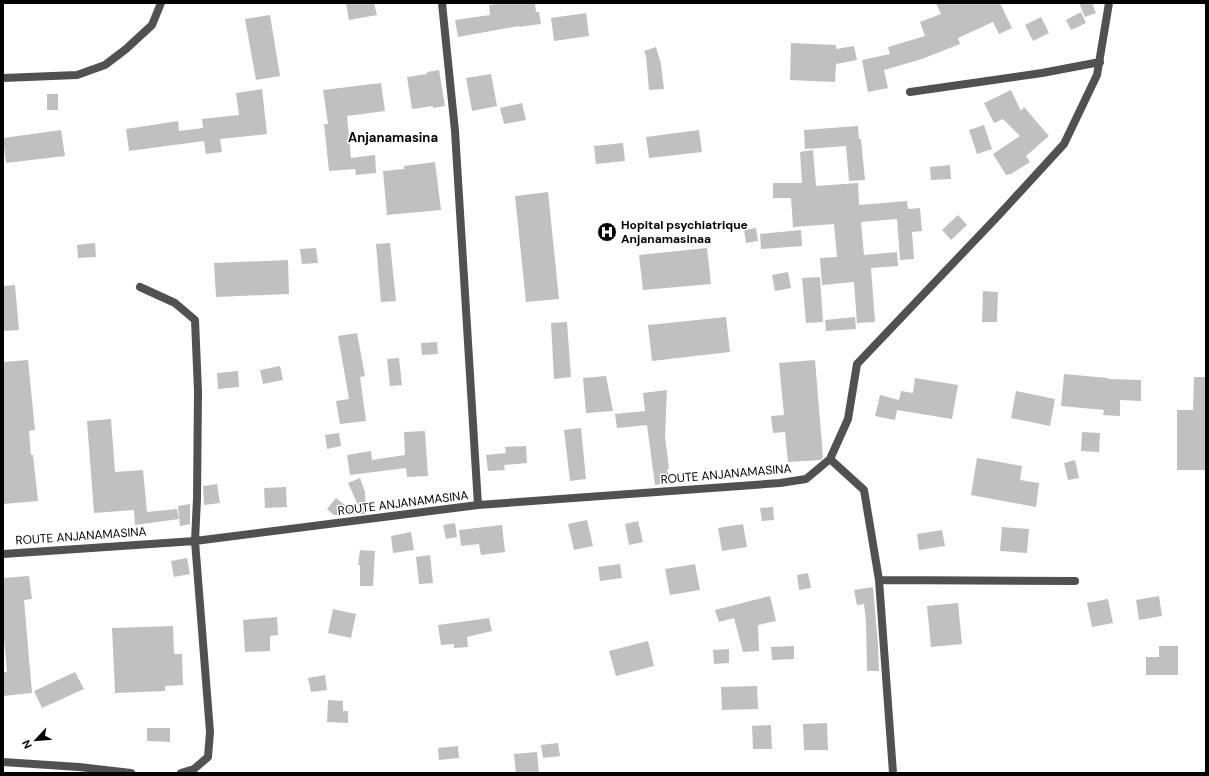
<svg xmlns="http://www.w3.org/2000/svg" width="1209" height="776" font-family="'DM Sans',sans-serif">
	<rect width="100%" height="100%" fill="#fff"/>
	<!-- building -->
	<path fill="#c0c0c0" d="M 346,3 L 374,3 L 377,15 L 349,20 Z
		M 505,3 L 535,3 L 536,12 L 539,12 L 541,24 L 519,27 L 519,26 L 458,37 L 455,20 L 490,15 L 489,5 Z
		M 936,3 L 1000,3 L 1012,28 L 999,34 L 993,22 L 958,38 L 960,44 L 922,59 L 884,70 L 888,88 L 868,92 L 862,60 L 890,54 L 888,47 L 925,36 L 920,22 L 941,14 Z
		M 1079,3 L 1092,3 L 1096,13 L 1085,17 Z
		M 1081,12 L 1086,23 L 1071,30 L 1066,20 Z
		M 586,13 L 589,36 L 554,41 L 551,18 Z
		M 270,15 L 280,76 L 256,80 L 245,19 Z
		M 1041,17 L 1049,33 L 1033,41 L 1025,25 Z
		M 791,43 L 836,45 L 836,49 L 854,46 L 857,60 L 836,64 L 835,82 L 790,80 Z
		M 656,47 L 661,64 L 664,89 L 649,90 L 646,56 L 644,51 Z
		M 439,70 L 445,106 L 433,108 L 433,106 L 412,109 L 407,77 L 427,74 L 427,72 Z
		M 491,74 L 497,106 L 472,111 L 466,78 Z
		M 381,83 L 385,111 L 347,116 L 351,158 L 375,155 L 376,173 L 356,175 L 355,169 L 329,171 L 324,124 L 328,124 L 323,90 Z
		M 262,89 L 267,134 L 220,139 L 222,152 L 206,154 L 204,141 L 129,151 L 126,129 L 178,121 L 179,131 L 203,128 L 202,119 L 239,115 L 236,93 Z
		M 1011,90 L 1021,111 L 1024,107 L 1049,136 L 1026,156 L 1030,162 L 1011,174 L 1006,175 L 993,154 L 1020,136 L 1003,119 L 994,123 L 984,103 Z
		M 47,94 L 58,94 L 58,110 L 47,110 Z
		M 522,103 L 526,120 L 504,124 L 500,108 Z
		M 984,125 L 992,149 L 977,154 L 969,130 Z
		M 858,126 L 859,139 L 861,139 L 865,180 L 849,181 L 846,146 L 805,149 L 804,130 Z
		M 61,130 L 65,156 L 6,163 L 3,138 Z
		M 699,130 L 702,152 L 649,158 L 646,137 Z
		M 623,143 L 625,161 L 596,164 L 594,146 Z
		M 813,150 L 816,186 L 858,183 L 859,205 L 907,201 L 908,209 L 920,208 L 922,231 L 912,232 L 914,259 L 900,260 L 897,219 L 861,222 L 864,255 L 897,252 L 898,266 L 871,268 L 875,322 L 857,323 L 854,282 L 822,285 L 820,258 L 837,257 L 834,224 L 793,227 L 791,198 L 773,198 L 773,183 L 802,183 L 800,152 Z
		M 435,162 L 441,210 L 387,215 L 383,171 L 404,169 L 404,166 Z
		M 950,165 L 951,179 L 931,180 L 930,167 Z
		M 548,192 L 559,299 L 526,302 L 515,196 Z
		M 958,215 L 967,225 L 951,240 L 942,230 Z
		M 756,228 L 758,241 L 746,243 L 744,230 Z
		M 801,230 L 802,246 L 761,249 L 760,234 Z
		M 95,243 L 96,257 L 78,258 L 77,245 Z
		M 390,243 L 396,301 L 381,302 L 376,244 Z
		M 316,248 L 318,263 L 302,264 L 300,249 Z
		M 707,248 L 711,284 L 643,290 L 639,255 Z
		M 288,260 L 289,294 L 216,297 L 214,263 Z
		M 788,272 L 791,288 L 775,291 L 772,275 Z
		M 820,277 L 823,322 L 806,323 L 802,278 Z
		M 15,285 L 19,330 L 3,331 L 3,286 Z
		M 983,291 L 998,292 L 997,322 L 982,322 Z
		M 726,317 L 730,352 L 652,361 L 648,325 Z
		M 855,317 L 856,329 L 826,331 L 825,320 Z
		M 567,322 L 571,377 L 554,379 L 551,323 Z
		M 357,333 L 365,376 L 360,377 L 366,421 L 340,424 L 336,401 L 349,399 L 338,336 Z
		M 437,342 L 438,354 L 422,355 L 421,343 Z
		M 399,358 L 402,385 L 390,386 L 387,359 Z
		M 28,360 L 35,430 L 29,431 L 31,455 L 33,455 L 38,501 L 3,504 L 3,362 Z
		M 815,360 L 823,457 L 821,460 L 788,462 L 785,432 L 773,433 L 771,416 L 784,415 L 779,363 Z
		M 280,366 L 283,380 L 263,384 L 260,370 Z
		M 238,371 L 239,387 L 218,389 L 217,373 Z
		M 1064,374 L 1108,378 L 1108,379 L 1141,380 L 1141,401 L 1120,400 L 1120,416 L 1103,415 L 1104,410 L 1061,406 Z
		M 606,376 L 613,411 L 586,413 L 583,378 Z
		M 1194,377 L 1206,377 L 1206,470 L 1177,470 L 1177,410 L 1193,410 Z
		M 915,378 L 958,385 L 952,419 L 897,410 L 895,420 L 875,416 L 880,395 L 899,400 L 901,391 L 913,393 Z
		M 667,390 L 665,436 L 669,469 L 667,469 L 670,483 L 655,485 L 647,425 L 617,428 L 615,414 L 645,411 L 643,393 Z
		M 1016,391 L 1055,399 L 1050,426 L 1011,418 Z
		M 111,419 L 115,472 L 143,470 L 147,512 L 177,509 L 179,519 L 135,525 L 134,510 L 94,513 L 87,421 Z
		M 581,428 L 586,479 L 570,481 L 564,430 Z
		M 425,431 L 428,476 L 407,477 L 406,468 L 350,475 L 347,455 L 371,451 L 372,460 L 405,455 L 404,432 Z
		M 1082,432 L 1100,433 L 1099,452 L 1081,451 Z
		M 339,433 L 341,446 L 327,449 L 325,435 Z
		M 526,446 L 527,463 L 504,465 L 505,470 L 488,471 L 486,455 L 506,453 L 505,447 Z
		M 977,458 L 1022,466 L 1020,480 L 1039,483 L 1036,507 L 971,495 Z
		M 1075,460 L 1079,478 L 1068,480 L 1064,463 Z
		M 360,478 L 365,492 L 366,514 L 362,514 L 348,483 Z
		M 217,484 L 220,503 L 204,505 L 203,486 Z
		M 286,487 L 287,507 L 265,508 L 264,488 Z
		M 336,498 L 356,514 L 334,515 L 327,509 Z
		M 190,504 L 190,524 L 180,526 L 178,506 Z
		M 773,507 L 774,520 L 762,521 L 760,508 Z
		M 587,520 L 593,546 L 574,550 L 568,524 Z
		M 638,521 L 643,542 L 629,545 L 625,524 Z
		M 455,523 L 457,537 L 446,539 L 443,525 Z
		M 743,524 L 747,547 L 722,551 L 718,528 Z
		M 502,525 L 505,552 L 481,555 L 479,544 L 461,546 L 459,530 Z
		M 1002,527 L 1029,529 L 1027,553 L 1000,551 Z
		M 942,530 L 945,546 L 919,550 L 917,534 Z
		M 411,532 L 414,550 L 393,553 L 391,536 Z
		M 360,550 L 375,551 L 373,586 L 360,586 L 360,565 L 358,565 Z
		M 430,555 L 433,583 L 419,584 L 416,557 Z
		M 187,558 L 190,574 L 174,577 L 171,561 Z
		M 620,564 L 622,578 L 600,581 L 598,567 Z
		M 695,564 L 700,590 L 670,595 L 665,569 Z
		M 808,573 L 811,588 L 799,590 L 797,575 Z
		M 29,576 L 32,599 L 24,600 L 32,693 L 3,696 L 3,672 L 7,672 L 3,627 L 3,578 Z
		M 873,587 L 878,645 L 879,671 L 867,671 L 866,622 L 864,604 L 857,605 L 854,590 Z
		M 770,596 L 776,621 L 758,625 L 759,651 L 743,652 L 734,618 L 719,622 L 715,610 Z
		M 1159,596 L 1162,616 L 1139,620 L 1136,600 Z
		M 1108,599 L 1113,623 L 1092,627 L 1087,603 Z
		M 958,603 L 962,644 L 931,647 L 927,606 Z
		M 333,609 L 356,614 L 351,638 L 328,633 Z
		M 277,617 L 278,635 L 270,636 L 270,651 L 245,652 L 243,620 Z
		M 489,618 L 492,631 L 467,637 L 468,647 L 454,648 L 454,644 L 441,645 L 438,625 Z
		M 173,626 L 174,654 L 182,654 L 183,685 L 165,686 L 165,691 L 115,693 L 112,628 Z
		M 648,641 L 654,666 L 616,676 L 609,651 Z
		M 794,646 L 794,659 L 772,660 L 771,647 Z
		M 1159,646 L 1178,646 L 1178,675 L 1146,675 L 1146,657 L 1159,657 Z
		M 729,649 L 729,663 L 714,664 L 713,650 Z
		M 75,672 L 84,689 L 42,708 L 34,691 Z
		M 325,675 L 327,690 L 311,692 L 308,678 Z
		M 757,686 L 758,709 L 722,710 L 721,687 Z
		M 328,700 L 343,701 L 343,711 L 348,711 L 348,723 L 327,722 Z
		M 827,723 L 828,750 L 804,750 L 803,724 Z
		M 771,725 L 772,749 L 753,749 L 752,726 Z
		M 147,728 L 170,728 L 170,742 L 147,741 Z
		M 558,743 L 560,756 L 543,758 L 541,745 Z
		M 458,746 L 459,758 L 439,760 L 438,748 Z
		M 537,752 L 539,773 L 516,773 L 514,754 Z"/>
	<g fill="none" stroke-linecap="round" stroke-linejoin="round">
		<!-- minor -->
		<path stroke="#515151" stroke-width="8" d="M 442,3 L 455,131 L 478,505
			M 3,78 L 77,75 L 105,65 L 126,49 L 152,25 L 161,3
			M 910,92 L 1042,73 L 1100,62
			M 140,287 L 175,303 L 195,320 L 198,391 L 197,499 L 195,541 L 210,732 L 208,757 L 194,769 L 181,773
			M 830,459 L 864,490 L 879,580 L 893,773
			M 3,554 L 195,541 L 478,505 L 780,483 L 806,479 L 830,459 L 848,419 L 857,364 L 997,217 L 1064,144 L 1097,75 L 1109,3
			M 879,580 L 1075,581
			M 3,762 L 79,767 L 131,773"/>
	</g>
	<!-- icons -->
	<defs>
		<g id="hospital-disc" transform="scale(1)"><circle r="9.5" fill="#000" stroke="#fff"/><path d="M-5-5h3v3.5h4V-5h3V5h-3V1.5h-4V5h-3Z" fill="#fff"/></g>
	</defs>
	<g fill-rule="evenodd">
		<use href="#hospital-disc" x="607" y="232"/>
	</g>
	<g text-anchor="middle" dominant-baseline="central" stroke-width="3" stroke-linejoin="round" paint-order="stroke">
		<!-- poi labels -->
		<g font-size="12" font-weight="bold" fill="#000" stroke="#fff" text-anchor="start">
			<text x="621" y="225">Hopital psychiatrique<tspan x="621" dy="14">Anjanamasinaa</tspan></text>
		</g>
		<!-- street labels -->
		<g font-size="12" fill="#000" stroke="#fff">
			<text transform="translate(726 474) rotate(-5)">ROUTE ANJANAMASINA</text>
			<text transform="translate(403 503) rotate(-7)">ROUTE ANJANAMASINA</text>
			<text transform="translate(81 536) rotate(-4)">ROUTE ANJANAMASINA</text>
		</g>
		<!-- neighbourhood labels -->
		<g font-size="13" font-weight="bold" fill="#000" stroke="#fff">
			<text x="393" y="137">Anjanamasina</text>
		</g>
	</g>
	<!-- border -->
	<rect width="1209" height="776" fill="none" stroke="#000000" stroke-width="8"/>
	<!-- north arrow -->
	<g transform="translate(36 740) rotate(244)" stroke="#ffffff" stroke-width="3" paint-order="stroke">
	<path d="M0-3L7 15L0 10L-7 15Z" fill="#000000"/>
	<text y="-6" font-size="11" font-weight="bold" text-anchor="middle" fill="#000000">N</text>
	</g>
</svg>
